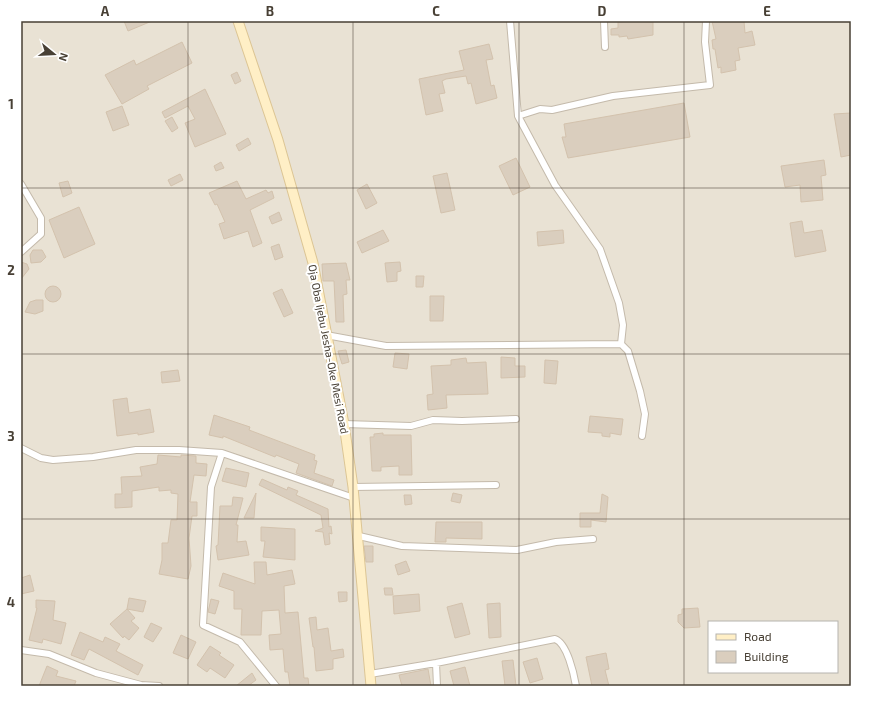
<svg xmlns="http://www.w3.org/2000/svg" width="872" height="707" font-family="'Exo 2',sans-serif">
	<rect width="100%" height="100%" fill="#f5f0e6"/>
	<!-- residential -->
	<path fill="#e9e2d4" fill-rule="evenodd" d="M 21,21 L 851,21 L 851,686 L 21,686 ZM 709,622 L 837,622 L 837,672 L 709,672 Z"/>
	<!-- building -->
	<path fill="#dacebe" stroke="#d3c2ad" d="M 124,21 L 152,21 L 128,31 Z
		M 632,21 L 653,22 L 653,35 L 628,39 L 627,36 L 619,37 L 619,35 L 611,35 L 611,29 L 618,28 L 618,22 Z
		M 712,21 L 744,21 L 745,33 L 752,31 L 755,45 L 738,48 L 740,60 L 735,61 L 736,70 L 721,73 L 721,67 L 718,68 L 715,49 L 713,49 L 712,40 L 716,39 Z
		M 182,42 L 192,63 L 147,86 L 149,89 L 122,104 L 105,75 L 134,60 L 136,65 Z
		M 489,44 L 493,59 L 486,60 L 491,86 L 494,85 L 497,98 L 476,104 L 471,83 L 468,84 L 466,76 L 446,79 L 442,81 L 445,93 L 439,94 L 443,111 L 426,115 L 419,79 L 464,70 L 459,51 Z
		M 237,72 L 241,81 L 235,84 L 231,75 Z
		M 205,89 L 226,134 L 195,147 L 185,123 L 195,119 L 188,106 L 165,118 L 162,112 Z
		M 684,103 L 690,137 L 568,158 L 562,137 L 566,137 L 564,124 Z
		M 122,106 L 129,125 L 113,131 L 106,112 Z
		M 851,113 L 851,155 L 841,157 L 834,114 Z
		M 172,117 L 178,128 L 172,132 L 165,121 Z
		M 248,138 L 251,144 L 239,151 L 236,145 Z
		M 516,158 L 530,187 L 513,195 L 499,166 Z
		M 824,160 L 826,175 L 821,176 L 823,200 L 801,202 L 800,185 L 785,187 L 781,166 Z
		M 221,162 L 224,168 L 216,171 L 214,166 Z
		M 447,173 L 455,210 L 441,213 L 433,176 Z
		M 180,174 L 183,180 L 171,186 L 168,180 Z
		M 68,181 L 72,193 L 63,197 L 59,183 Z
		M 237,181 L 246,199 L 266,190 L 268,193 L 272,191 L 274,198 L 250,210 L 262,243 L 253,247 L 248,231 L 224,239 L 219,224 L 225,222 L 217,204 L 215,205 L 209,193 Z
		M 367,184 L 377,203 L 366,209 L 357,190 Z
		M 79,207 L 95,244 L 64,258 L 49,220 Z
		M 279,212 L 282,220 L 272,224 L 269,217 Z
		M 802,221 L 804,233 L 822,230 L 826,251 L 795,257 L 790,223 Z
		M 383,230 L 389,241 L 362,253 L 357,242 Z
		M 563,230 L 564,243 L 538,246 L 537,232 Z
		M 279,244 L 283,257 L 275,260 L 271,247 Z
		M 33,250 L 42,250 L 46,257 L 41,262 L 31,263 L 30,255 Z
		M 21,262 L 27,264 L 29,269 L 21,279 Z
		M 400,262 L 401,271 L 397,272 L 397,281 L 387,282 L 385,263 Z
		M 346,263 L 350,280 L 346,280 L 347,294 L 343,295 L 344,322 L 336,322 L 334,281 L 323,281 L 322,264 Z
		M 416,276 L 424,276 L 423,287 L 416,287 Z
		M45 294a8 8 0 1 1 16 0a8 8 0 1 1-16 0Z
		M 282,289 L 293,313 L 284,317 L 273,293 Z
		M 430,296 L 444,296 L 443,321 L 430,321 Z
		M 36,300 L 43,300 L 43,311 L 35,314 L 25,312 L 30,302 Z
		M 346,350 L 349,362 L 342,364 L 338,351 Z
		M 395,353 L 409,354 L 407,369 L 393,367 Z
		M 501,357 L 515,358 L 515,366 L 525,366 L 525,377 L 501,378 Z
		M 466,358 L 467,363 L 486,362 L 488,394 L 446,395 L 447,408 L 428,410 L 427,395 L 433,394 L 431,366 L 451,365 L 451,360 Z
		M 545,360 L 558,361 L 556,384 L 544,383 Z
		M 178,370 L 180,381 L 162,383 L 161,372 Z
		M 127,398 L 129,413 L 150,409 L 154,432 L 138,435 L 138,433 L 117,436 L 113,400 Z
		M 214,415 L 250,427 L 249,430 L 315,455 L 314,460 L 317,461 L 314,473 L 334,480 L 332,486 L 296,473 L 299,464 L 276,455 L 275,457 L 223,436 L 223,438 L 209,435 Z
		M 590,416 L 623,419 L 621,435 L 610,433 L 610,437 L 602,436 L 602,433 L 588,432 Z
		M 383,433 L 383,435 L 411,435 L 412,475 L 399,475 L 399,466 L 381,467 L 381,471 L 372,471 L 370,437 L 374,437 L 374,434 Z
		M 158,455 L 181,457 L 181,455 L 196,456 L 196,463 L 207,464 L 206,476 L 194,475 L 190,502 L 197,502 L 197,516 L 192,516 L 189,538 L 191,566 L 188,579 L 159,574 L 162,560 L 162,543 L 168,543 L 171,520 L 177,520 L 178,494 L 171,493 L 171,490 L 159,491 L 159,487 L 132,491 L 132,507 L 115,508 L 115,494 L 122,494 L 121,477 L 142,476 L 140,467 L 157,464 Z
		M 226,468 L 249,473 L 246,487 L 222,481 Z
		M 262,479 L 287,490 L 288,487 L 298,491 L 296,495 L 328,509 L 329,527 L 331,526 L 332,534 L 329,533 L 330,544 L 325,545 L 323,532 L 315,531 L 323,528 L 321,515 L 259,485 Z
		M 256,493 L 254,518 L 244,518 Z
		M 453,493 L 462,495 L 460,503 L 451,501 Z
		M 602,494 L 608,497 L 606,522 L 591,520 L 591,527 L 580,527 L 580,513 L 600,513 Z
		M 404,495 L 411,495 L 412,504 L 405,505 Z
		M 233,497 L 243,498 L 236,525 L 238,525 L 237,542 L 246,541 L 249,555 L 218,560 L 216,546 L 218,545 L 220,506 L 232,506 Z
		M 436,522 L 482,522 L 482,539 L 446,538 L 446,542 L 435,542 Z
		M 261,527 L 295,529 L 295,560 L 263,557 L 265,541 L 261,541 Z
		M 364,546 L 373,546 L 373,562 L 366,562 Z
		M 406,561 L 410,571 L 398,575 L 395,565 Z
		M 254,562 L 266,562 L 267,575 L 292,570 L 295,584 L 284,586 L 285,613 L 298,612 L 304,678 L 308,678 L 309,686 L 290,686 L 288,672 L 285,672 L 283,649 L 270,650 L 269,635 L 281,634 L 279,610 L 262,611 L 261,635 L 241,635 L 242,609 L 234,609 L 234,591 L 219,586 L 223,573 L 255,584 Z
		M 30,575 L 34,591 L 21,594 L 21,578 Z
		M 384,588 L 392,588 L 393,595 L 385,595 Z
		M 338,592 L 347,592 L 347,601 L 339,602 Z
		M 419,594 L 420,611 L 394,614 L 393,596 Z
		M 129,598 L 146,601 L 143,612 L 127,609 Z
		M 211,599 L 219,601 L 215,614 L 208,612 Z
		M 36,600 L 55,601 L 53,620 L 66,623 L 61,644 L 43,639 L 42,643 L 29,640 L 37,608 L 36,608 Z
		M 462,603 L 470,634 L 455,638 L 447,607 Z
		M 500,603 L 501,637 L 489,638 L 487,604 Z
		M 698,608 L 700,627 L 684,628 L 678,622 L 678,615 L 682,614 L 682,609 Z
		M 127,609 L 135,618 L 131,621 L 139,628 L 129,640 L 124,636 L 123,638 L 110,624 Z
		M 316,617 L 317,630 L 328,628 L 331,651 L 343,649 L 344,657 L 333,659 L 333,669 L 316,671 L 314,647 L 313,647 L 309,618 Z
		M 151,623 L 162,628 L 153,642 L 144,637 Z
		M 80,632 L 103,642 L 105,637 L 120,644 L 116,651 L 143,665 L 138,675 L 89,649 L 84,660 L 71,655 Z
		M 181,635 L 196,642 L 188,659 L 173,653 Z
		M 210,646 L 221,653 L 219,655 L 234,665 L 225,678 L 210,668 L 207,672 L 197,665 Z
		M 606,653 L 609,669 L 605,670 L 609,686 L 592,686 L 586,657 Z
		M 537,658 L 543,679 L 530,683 L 523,662 Z
		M 513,660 L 516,686 L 505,686 L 502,661 Z
		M 47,666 L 58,671 L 56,676 L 76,681 L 74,686 L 39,686 Z
		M 465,667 L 470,686 L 454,686 L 450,671 Z
		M 428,669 L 431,686 L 402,686 L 399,675 Z
		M 252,673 L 256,680 L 248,686 L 236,686 Z"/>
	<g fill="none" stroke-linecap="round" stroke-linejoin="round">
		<!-- minor casing -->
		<g stroke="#c4baab" stroke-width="8">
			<path id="minor" d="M 510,21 L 518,116 L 555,185 L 600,249 L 619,303 L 623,325 L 621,344
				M 604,21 L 605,47
				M 518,116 L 540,109 L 552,110 L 613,96 L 710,85 L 705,42 L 706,21
				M 21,184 L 41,218 L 41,234 L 21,252
				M 326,335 L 386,346 L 621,344 L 628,351 L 640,391 L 645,414 L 642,436
				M 344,424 L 411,426 L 433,420 L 462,421 L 516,419
				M 21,448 L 41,458 L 53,460 L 93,457 L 136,450 L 179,450 L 222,453 L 354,498
				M 222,453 L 211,487 L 203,625 L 240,642 L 276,686
				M 353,487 L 496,485
				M 359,536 L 402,546 L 517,550 L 556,542 L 593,539
				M 21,650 L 49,654 L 96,673 L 141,685 L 159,686
				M 436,663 L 437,686
				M 370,674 L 436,663 L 555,639 C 567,643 574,674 576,686"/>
		</g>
		<!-- secondary casing -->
		<g stroke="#dcc594" stroke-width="11">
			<path id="secondary" d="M 238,21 L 278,140 L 313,263 L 344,424 L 353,487 L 371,686"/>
		</g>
		<!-- minor -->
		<use href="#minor" stroke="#fff" stroke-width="6"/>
		<!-- secondary -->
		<use href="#secondary" stroke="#ffefc6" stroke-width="9"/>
	</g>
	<!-- grid -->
	<path fill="none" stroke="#484035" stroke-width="1" stroke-opacity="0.55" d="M 188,21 L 188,686M 353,21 L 353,686M 519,21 L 519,686M 684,21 L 684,686M 21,188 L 851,188M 21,354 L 851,354M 21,519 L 851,519"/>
	<g text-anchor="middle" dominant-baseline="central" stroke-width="4" stroke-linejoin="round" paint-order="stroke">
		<!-- street labels -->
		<g font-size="11" fill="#484035" stroke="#fff">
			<text transform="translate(329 349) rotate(79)">Oja Oba Ijebu Jesha-Oke Mesi Road</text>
		</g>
	</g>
	<!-- border -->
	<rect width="872" height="707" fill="none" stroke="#ffffff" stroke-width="44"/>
	<!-- legend -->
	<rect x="708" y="621" width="130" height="52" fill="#ffffff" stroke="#b6b3ae"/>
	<rect x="716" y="634" width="20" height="6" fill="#ffefc6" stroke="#b6b3ae"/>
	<text x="744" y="641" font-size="12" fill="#484035">Road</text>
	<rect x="716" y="651" width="20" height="12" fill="#dacebe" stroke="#b6b3ae"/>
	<text x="744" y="661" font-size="12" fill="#484035">Building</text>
	<!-- north arrow -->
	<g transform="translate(54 54) rotate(108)" stroke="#ffffff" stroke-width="3" paint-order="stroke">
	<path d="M0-3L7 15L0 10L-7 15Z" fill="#484035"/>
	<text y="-6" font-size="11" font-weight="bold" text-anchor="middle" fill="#484035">N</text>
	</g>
	<rect x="22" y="22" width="828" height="663" fill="none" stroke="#484035" stroke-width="1.5"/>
	<g font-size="13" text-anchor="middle" font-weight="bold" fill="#484035">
		<text x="105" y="16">A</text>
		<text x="270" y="16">B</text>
		<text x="436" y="16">C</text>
		<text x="602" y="16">D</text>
		<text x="767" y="16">E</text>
		<text x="11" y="109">1</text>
		<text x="11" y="275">2</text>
		<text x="11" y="441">3</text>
		<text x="11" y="607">4</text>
	</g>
</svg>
